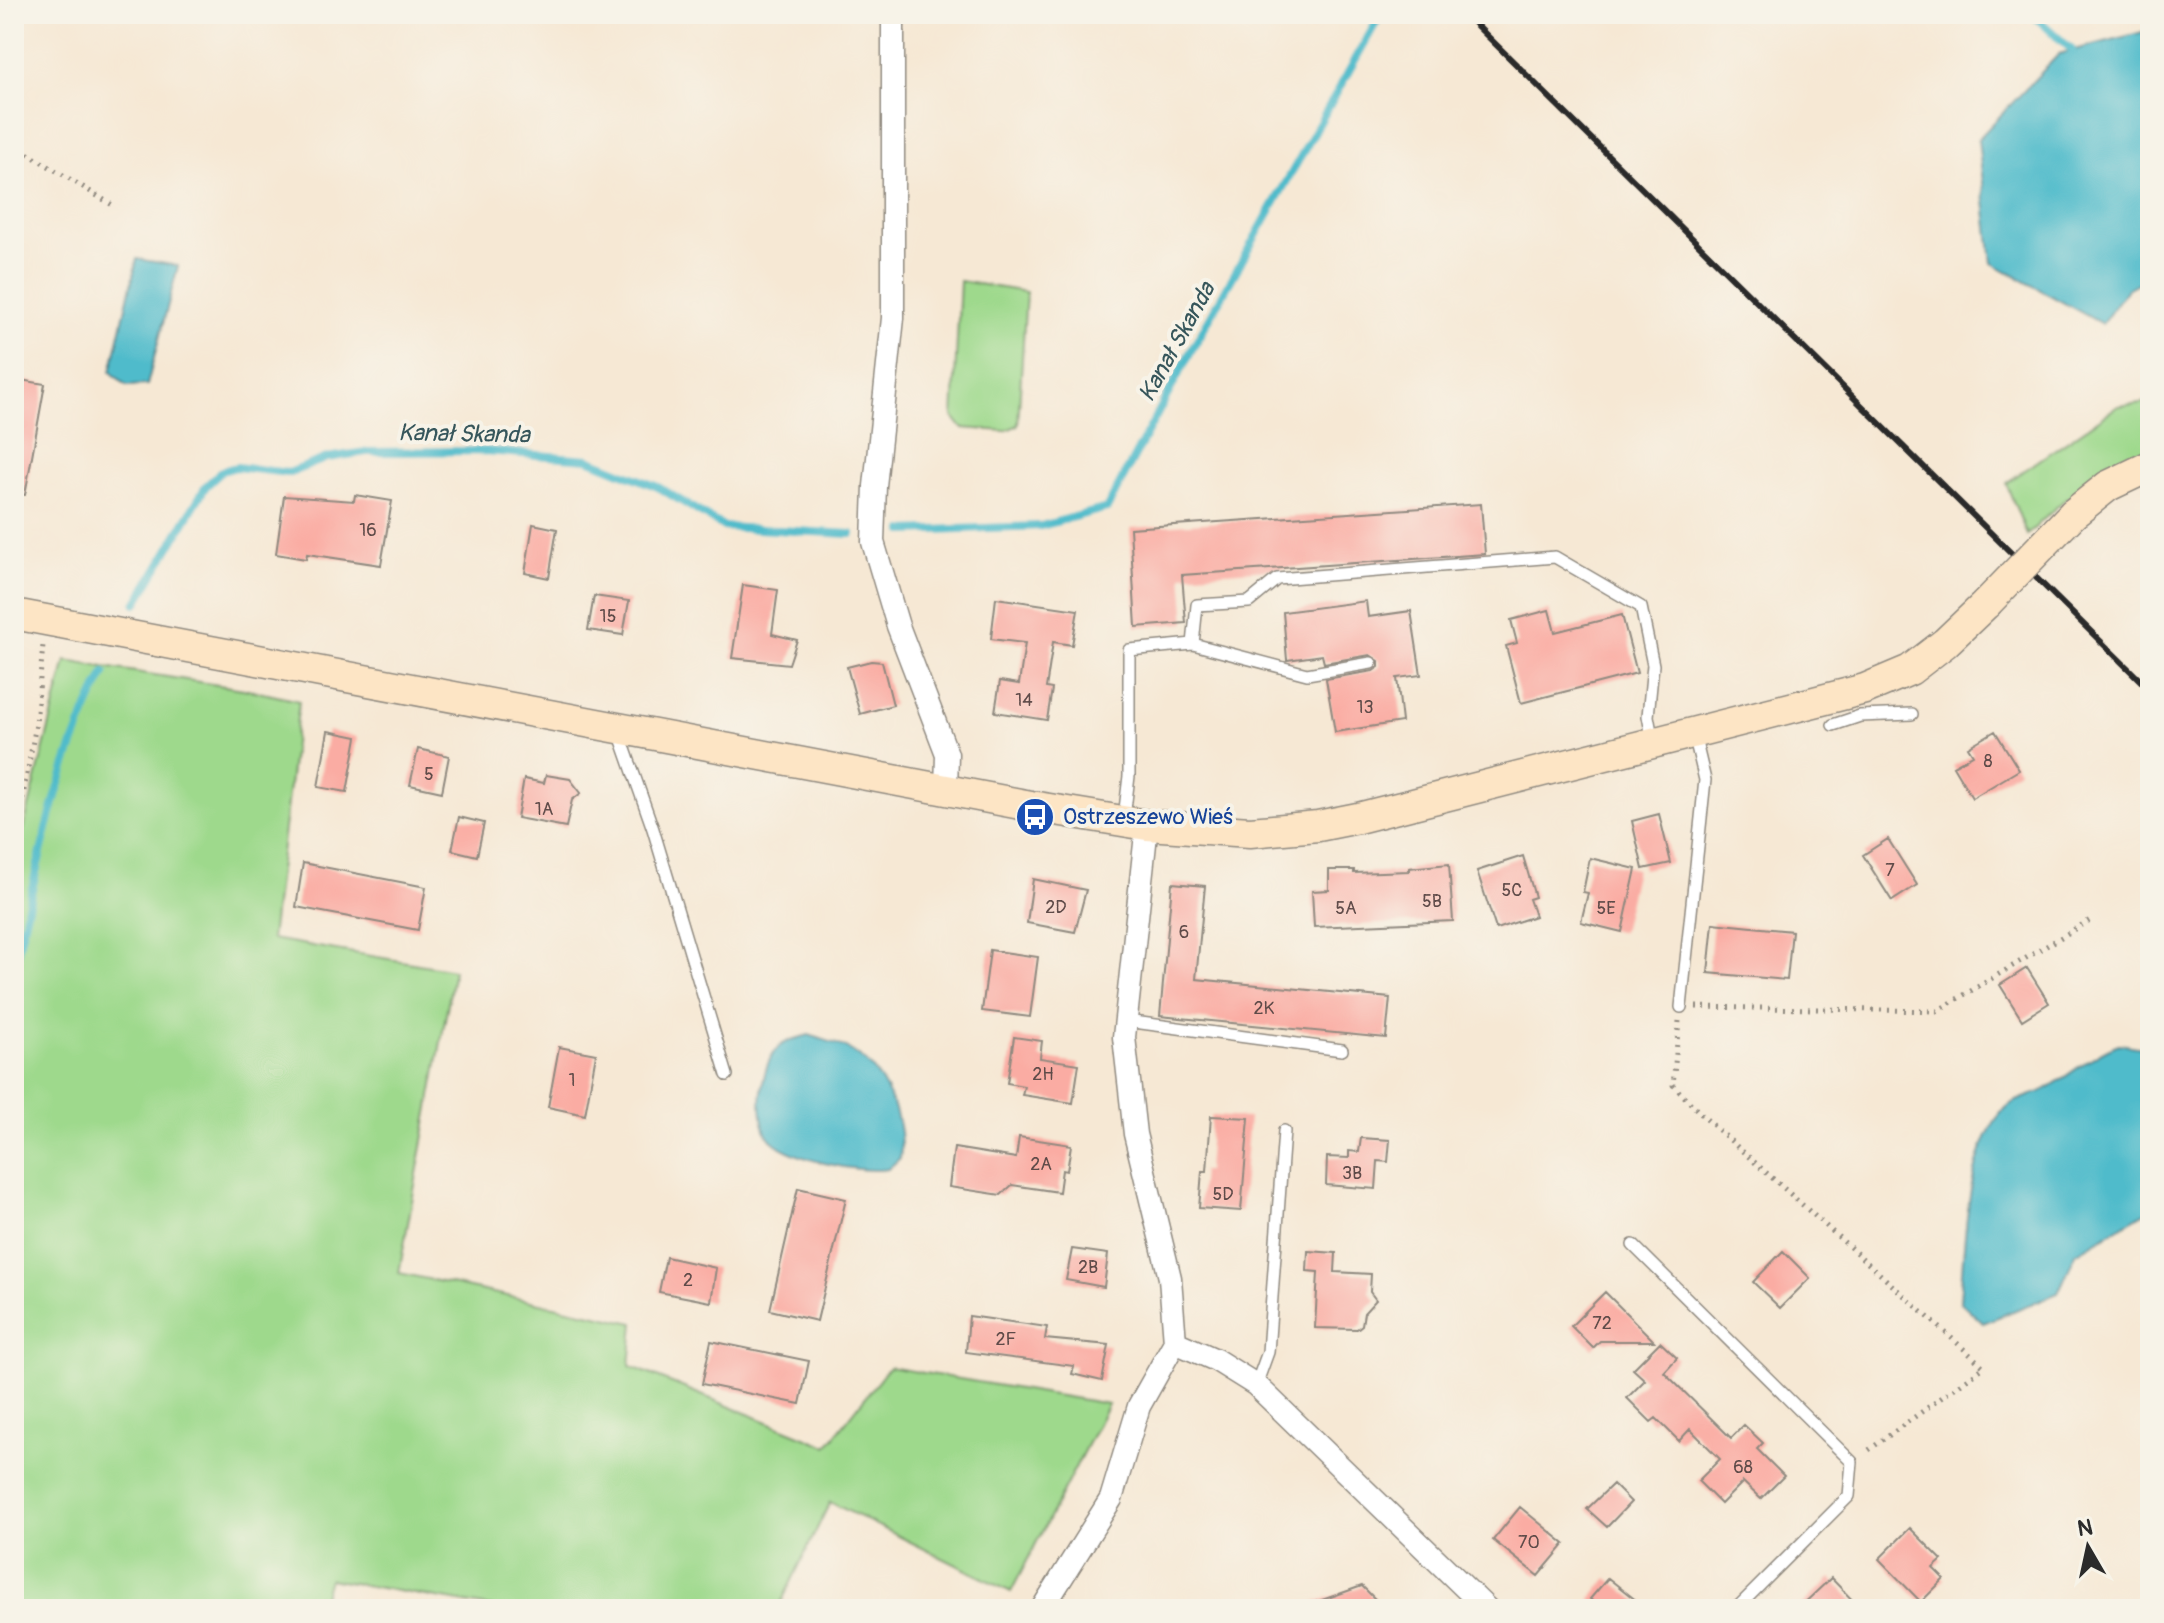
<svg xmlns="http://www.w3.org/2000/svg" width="2164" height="1623" font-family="Pangolin,sans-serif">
	<rect width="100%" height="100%" fill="#f7f3e8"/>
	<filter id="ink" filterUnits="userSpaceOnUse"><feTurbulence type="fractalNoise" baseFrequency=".0125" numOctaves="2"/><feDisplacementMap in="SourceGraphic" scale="16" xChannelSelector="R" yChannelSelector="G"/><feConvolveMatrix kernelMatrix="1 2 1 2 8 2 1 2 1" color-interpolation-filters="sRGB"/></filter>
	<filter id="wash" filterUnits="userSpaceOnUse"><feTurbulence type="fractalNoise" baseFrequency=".006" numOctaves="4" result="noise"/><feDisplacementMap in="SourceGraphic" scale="32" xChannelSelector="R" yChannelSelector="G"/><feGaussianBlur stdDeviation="1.8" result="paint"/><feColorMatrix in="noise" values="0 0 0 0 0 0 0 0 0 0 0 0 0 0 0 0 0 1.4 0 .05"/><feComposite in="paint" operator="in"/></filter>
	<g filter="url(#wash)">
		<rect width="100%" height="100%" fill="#f6e8d4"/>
		<!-- green -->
		<path fill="#9ed98c" stroke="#64825c" stroke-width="2" d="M 960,281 L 1026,292 L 1018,425 L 1005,431 L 962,428 L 953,417 Z
			M 2150,402 L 2150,451 L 2109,469 L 2062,502 L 2027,535 L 2006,483 L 2118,406 Z
			M 66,661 L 250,690 L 299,701 L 271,939 L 454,970 L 399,1273 L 634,1323 L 630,1366 L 827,1446 L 889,1367 L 1108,1404 L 1011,1592 L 830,1502 L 778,1609 L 500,1609 L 329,1579 L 320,1609 L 14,1609 L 14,866 Z"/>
		<!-- water -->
		<path fill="#50bbcb" stroke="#3e737b" stroke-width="2" d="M 2150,30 L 2150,276 L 2127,289 L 2102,324 L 1992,263 L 1978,139 L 2059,54 Z
			M 137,259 L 178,266 L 147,385 L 127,386 L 111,372 Z
			M 809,1035 C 822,1040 839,1043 850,1050 C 885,1071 905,1119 900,1158 L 888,1169 C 864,1174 779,1159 767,1134 C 756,1113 761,1062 780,1046 C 788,1040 799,1038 809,1035 Z
			M 2119,1044 L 2150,1049 L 2150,1209 L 2076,1253 L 2058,1293 L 1983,1323 L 1960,1301 C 1964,1249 1966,1143 2007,1107 C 2017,1098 2034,1096 2046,1089 C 2071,1075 2092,1054 2119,1044 Z"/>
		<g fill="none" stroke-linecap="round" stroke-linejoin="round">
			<!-- stream -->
			<path stroke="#50bbcb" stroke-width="8" d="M 2032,14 L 2072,50
				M 904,531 L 1041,526 L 1107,508 L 1191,351 L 1381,14
				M 136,604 L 206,486 L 222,471 L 236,467 L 289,473 L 327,458 L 366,452 L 486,451 L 588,459 L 658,487 L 724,527 L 851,534
				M 14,966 C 38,867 56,764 105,673"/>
		</g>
		<g id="blocks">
			<!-- building -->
			<path fill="#faaca3" d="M 14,379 L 45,384 L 25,495 L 14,494 Z
				M 355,495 L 392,501 L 381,565 L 307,554 L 306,559 L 276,554 L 284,496 L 354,501 Z
				M 1481,504 L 1485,554 L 1182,575 L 1186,623 L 1136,627 L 1130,528 Z
				M 533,524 L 557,529 L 549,578 L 525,573 Z
				M 743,585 L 778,590 L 772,634 L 797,640 L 789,664 L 732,658 Z
				M 594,596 L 629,601 L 623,635 L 588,630 Z
				M 996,598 L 1078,610 L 1072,645 L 1053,642 L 1046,688 L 1052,689 L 1047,720 L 995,712 L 1000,681 L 1019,684 L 1025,643 L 991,639 Z
				M 1366,601 L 1368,617 L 1411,611 L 1421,675 L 1397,678 L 1402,722 L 1335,732 L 1326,679 L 1373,671 L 1379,667 L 1379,661 L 1370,655 L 1324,663 L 1322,655 L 1287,660 L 1283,612 Z
				M 1549,610 L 1555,632 L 1622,615 L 1637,673 L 1521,703 L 1506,646 L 1517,643 L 1511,620 Z
				M 871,661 L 882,662 L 893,705 L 860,714 L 847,667 Z
				M 328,731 L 357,737 L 347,792 L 318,787 Z
				M 1995,731 L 2019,770 L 1972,798 L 1953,766 L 1973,755 L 1968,747 Z
				M 418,749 L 449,756 L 442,792 L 410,785 Z
				M 546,775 L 570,779 L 581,793 L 572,800 L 566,827 L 517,818 L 524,779 L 544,783 Z
				M 1659,814 L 1671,863 L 1643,869 L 1632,821 Z
				M 459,817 L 484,823 L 477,856 L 452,850 Z
				M 1888,839 L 1917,885 L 1892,901 L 1863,855 Z
				M 1523,856 L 1535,897 L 1529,899 L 1535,916 L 1496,929 L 1477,871 Z
				M 1590,858 L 1636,869 L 1622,932 L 1581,922 L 1588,893 L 1583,892 Z
				M 303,863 L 426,887 L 418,930 L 296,907 Z
				M 1449,864 L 1453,921 L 1314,927 L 1312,891 L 1329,890 L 1329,870 L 1354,870 L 1354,873 L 1409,871 L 1409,868 Z
				M 1033,879 L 1086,890 L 1075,932 L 1027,923 Z
				M 1172,883 L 1205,886 L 1196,979 L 1390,998 L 1386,1038 L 1160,1016 Z
				M 1713,923 L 1792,931 L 1787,980 L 1708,973 Z
				M 990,950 L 1038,957 L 1030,1017 L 982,1011 Z
				M 2027,968 L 2049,1003 L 2022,1020 L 2000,985 Z
				M 1014,1037 L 1042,1041 L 1040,1058 L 1079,1064 L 1073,1103 L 1022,1095 L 1024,1086 L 1007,1083 Z
				M 559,1047 L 596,1054 L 585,1115 L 548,1107 Z
				M 1211,1116 L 1249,1118 L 1241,1211 L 1199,1208 L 1202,1171 L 1207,1171 Z
				M 1019,1137 L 1071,1145 L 1067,1171 L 1062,1170 L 1059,1192 L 1012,1185 L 1001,1195 L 949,1187 L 954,1148 L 1016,1158 Z
				M 1361,1138 L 1390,1140 L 1388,1162 L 1378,1161 L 1376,1189 L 1326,1185 L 1327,1157 L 1349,1158 L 1349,1151 L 1359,1152 Z
				M 798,1188 L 846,1199 L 817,1321 L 770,1310 Z
				M 1072,1249 L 1108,1254 L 1104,1287 L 1066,1280 Z
				M 1308,1251 L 1336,1253 L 1335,1272 L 1371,1274 L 1370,1292 L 1376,1300 L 1364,1313 L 1362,1325 L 1357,1329 L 1315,1328 L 1318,1272 L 1307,1271 Z
				M 1783,1251 L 1810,1278 L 1780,1308 L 1753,1282 Z
				M 666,1257 L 716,1268 L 711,1302 L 659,1292 Z
				M 1605,1292 L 1654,1341 L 1600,1341 L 1593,1348 L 1571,1326 Z
				M 969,1316 L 1047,1327 L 1045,1339 L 1109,1345 L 1102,1381 L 1072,1374 L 1074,1366 L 966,1352 Z
				M 711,1341 L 809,1361 L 800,1404 L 702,1384 Z
				M 1660,1342 L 1677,1358 L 1664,1372 L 1731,1438 L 1744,1425 L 1763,1443 L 1757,1449 L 1784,1476 L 1761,1499 L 1743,1482 L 1721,1504 L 1698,1481 L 1720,1459 L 1690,1429 L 1679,1441 L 1656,1418 L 1651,1422 L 1627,1398 L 1645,1380 L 1633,1369 Z
				M 1613,1484 L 1631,1502 L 1607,1527 L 1587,1509 Z
				M 1520,1507 L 1565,1544 L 1538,1576 L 1493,1540 Z
				M 1910,1528 L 1942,1560 L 1933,1568 L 1944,1579 L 1921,1602 L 1879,1559 Z
				M 1608,1578 L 1647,1609 L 1602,1609 L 1590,1599 Z
				M 1831,1578 L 1861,1609 L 1798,1609 Z
				M 1362,1586 L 1385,1609 L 1305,1609 L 1305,1606 Z"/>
		</g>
	</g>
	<g filter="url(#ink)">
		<use href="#blocks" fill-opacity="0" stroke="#908a80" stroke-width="2"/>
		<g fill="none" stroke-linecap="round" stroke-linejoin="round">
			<!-- lane casing -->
			<g stroke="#908a80" stroke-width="14">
				<path id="lane" d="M 1193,644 L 1197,605 L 1249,602 L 1277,579 L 1555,557 L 1641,607 L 1653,665 L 1648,716 L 1653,742
					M 1833,725 L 1860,716 L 1912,714
					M 619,732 L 653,829 L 727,1075
					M 1124,818 L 1129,776 L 1129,650 L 1193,644 L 1307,674 L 1371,663
					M 1681,1007 L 1705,780 L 1694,734
					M 1126,1021 L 1342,1050
					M 1633,1245 L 1852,1462 L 1849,1496 L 1736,1609
					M 1256,1385 L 1268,1352 L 1284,1131"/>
			</g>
			<!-- street casing -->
			<g stroke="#908a80" stroke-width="25">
				<path id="street" d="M 893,14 L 893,318 L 875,486 L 873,542 L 898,626 L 947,754 L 946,790
					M 1175,1342 L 1216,1360 L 1256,1385 L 1487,1609
					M 1042,1609 L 1111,1499 L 1139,1406 L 1175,1342 L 1170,1278 L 1135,1134 L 1124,1037 L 1147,825"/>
			</g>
			<!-- secondary casing -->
			<g stroke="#908a80" stroke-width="33">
				<path id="secondary" d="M 2073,514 L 2108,486 L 2150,466
					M 14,614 L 1031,806 L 1147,825 L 1250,832 L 1318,826 L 1358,818 L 1865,689 L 1910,670 L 1945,643 L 1987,603"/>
			</g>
			<!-- path -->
			<path stroke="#908a80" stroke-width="5" stroke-dasharray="2 6" stroke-linecap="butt" d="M 14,21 L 16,14
				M 14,145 L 114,206
				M 14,846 L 36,724 L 43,645
				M 1696,1007 L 1937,1011 L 2090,920
				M 1679,1021 L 1673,1085 L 1704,1117 L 1984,1367 L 1866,1452"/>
			<!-- lane -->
			<use href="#lane" stroke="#fff" stroke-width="11"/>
			<!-- street -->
			<use href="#street" stroke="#fff" stroke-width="22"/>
			<!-- secondary -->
			<use href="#secondary" stroke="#fde5c5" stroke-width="30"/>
			<!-- rail -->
			<path stroke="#2b2b2b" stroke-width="6" d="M 1465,14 L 2150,690"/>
			<!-- secondary-bridge casing -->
			<g stroke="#908a80" stroke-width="33" stroke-linecap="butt">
				<path id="secondary-bridge" d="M 1987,603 L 2073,514"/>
			</g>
			<!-- secondary-bridge -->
			<use href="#secondary-bridge" stroke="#fde5c5" stroke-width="30"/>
		</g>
	</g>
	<!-- icons -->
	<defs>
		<g id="bus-disc" transform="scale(2)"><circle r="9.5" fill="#1a4fb4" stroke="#f7f3e8"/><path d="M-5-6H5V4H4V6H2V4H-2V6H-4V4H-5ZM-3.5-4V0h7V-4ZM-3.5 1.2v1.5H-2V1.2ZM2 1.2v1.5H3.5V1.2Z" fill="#fff"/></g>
	</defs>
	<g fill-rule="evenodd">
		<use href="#bus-disc" x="1035" y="817"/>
	</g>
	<g text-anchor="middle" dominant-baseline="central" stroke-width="8" stroke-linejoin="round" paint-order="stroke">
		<!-- number labels -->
		<g font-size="18" fill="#5f4b49">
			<text x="368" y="530">16</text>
			<text x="608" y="616">15</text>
			<text x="1024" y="700">14</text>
			<text x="1365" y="707">13</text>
			<text x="1988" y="761">8</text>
			<text x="429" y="774">5</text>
			<text x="544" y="809">1A</text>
			<text x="1890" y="870">7</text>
			<text x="1512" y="890">5C</text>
			<text x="1432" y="901">5B</text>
			<text x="1056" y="907">2D</text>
			<text x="1346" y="908">5A</text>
			<text x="1606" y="908">5E</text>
			<text x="1184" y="932">6</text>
			<text x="1264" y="1008">2K</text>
			<text x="1043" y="1074">2H</text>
			<text x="572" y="1080">1</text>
			<text x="1041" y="1164">2A</text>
			<text x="1352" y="1173">3B</text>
			<text x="1223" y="1194">5D</text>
			<text x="1088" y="1267">2B</text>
			<text x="688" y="1280">2</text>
			<text x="1602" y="1323">72</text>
			<text x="1006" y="1339">2F</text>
			<text x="1743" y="1467">68</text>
			<text x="1529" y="1542">70</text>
		</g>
		<!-- transit labels -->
		<g font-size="22" fill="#164399" stroke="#f7f3e8" text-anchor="start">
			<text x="1063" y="817">Ostrzeszewo Wieś</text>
		</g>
		<!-- water labels -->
		<g font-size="24" font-style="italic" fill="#36565b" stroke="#f7f3e8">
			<text transform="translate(1177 342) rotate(-61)">Kanał Skanda</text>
			<text transform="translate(464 434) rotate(1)">Kanał Skanda</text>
		</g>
	</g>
	<!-- margin -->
	<rect width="2164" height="1623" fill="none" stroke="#f7f3e8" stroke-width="48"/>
	<!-- north arrow -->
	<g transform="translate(2088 1547) rotate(351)" stroke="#f7f3e8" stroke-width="6" paint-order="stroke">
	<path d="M0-6L14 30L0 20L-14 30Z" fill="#2b2b2b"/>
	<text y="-12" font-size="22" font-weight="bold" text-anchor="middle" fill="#2b2b2b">N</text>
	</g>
</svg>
